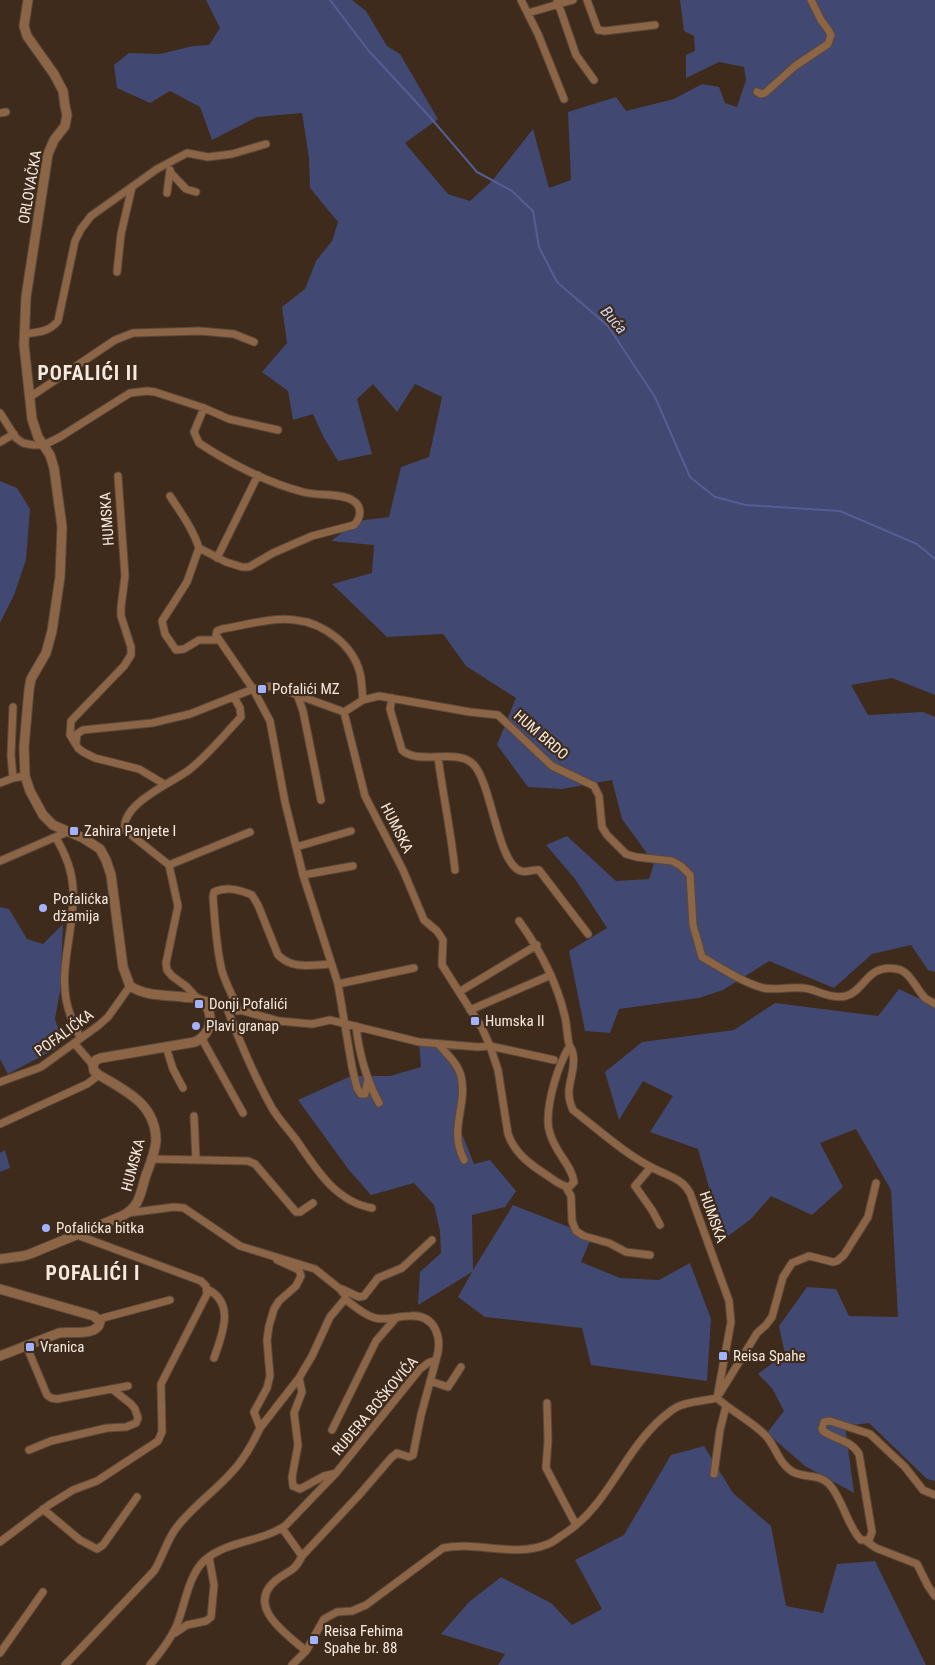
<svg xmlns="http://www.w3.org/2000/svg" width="935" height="1665" font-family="'Roboto Condensed',sans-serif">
	<rect width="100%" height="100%" fill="#3e2b1c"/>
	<!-- green -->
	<path fill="#414871" d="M 206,0 L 352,0 L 366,11 L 387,46 L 400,54 L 438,119 L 405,143 L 448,194 L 470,201 L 492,181 L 533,129 L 549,188 L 571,180 L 568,112 L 616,97 L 626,111 L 674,99 L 702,84 L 719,87 L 725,103 L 737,107 L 746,80 L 744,67 L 719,62 L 686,78 L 686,55 L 695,51 L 694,36 L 684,31 L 680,0 L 935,0 L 935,695 L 892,678 L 851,685 L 868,715 L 923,712 L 935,717 L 935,972 L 928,970 L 911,945 L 872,954 L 834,988 L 769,961 L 723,990 L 699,998 L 619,1009 L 610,1033 L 585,1031 L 569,951 L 607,928 L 575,879 L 546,845 L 567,836 L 616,881 L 649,879 L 654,863 L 622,819 L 612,780 L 562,789 L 528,787 L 497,745 L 516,698 L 466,666 L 443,634 L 387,637 L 332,584 L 372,573 L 374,545 L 331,541 L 357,521 L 389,517 L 401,467 L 429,457 L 442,397 L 415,384 L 397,412 L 373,384 L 357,399 L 372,454 L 338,461 L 324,438 L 313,414 L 293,420 L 288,391 L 262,372 L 287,343 L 282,307 L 305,289 L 316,261 L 332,241 L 338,222 L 310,188 L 309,158 L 302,113 L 257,117 L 212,140 L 200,107 L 170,91 L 150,103 L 117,88 L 114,65 L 129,53 L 160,54 L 193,46 L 209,45 L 220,28 Z
		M 0,481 L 17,488 L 30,509 L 26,560 L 14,595 L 0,623 Z
		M 0,907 L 9,909 L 27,939 L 43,944 L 63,924 L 60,991 L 55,1019 L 60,1034 L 55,1049 L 8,1074 L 0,1059 Z
		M 899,989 L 935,1006 L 935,1481 L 927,1479 L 869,1423 L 845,1426 L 854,1493 L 805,1466 L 767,1433 L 784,1411 L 772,1388 L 758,1374 L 785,1354 L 779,1326 L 807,1287 L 836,1289 L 849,1316 L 898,1317 L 891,1190 L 856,1129 L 820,1143 L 843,1187 L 812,1215 L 771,1196 L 751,1219 L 724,1239 L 698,1149 L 650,1132 L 673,1096 L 643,1081 L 619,1120 L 605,1072 L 642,1042 L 734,1030 L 775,1003 L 878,1016 Z
		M 419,1042 L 429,1044 L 447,1054 L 462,1087 L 457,1121 L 474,1164 L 490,1160 L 516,1191 L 505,1207 L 472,1215 L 473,1270 L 513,1205 L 592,1236 L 581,1262 L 620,1278 L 659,1280 L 690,1263 L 711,1319 L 707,1381 L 591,1365 L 582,1328 L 485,1317 L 458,1297 L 472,1272 L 418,1305 L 420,1272 L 441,1253 L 440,1231 L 434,1205 L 414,1183 L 371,1195 L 349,1170 L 298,1100 L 351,1076 L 390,1076 L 421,1067 Z
		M 5,1150 L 10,1168 L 0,1172 L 0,1153 Z
		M 704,1446 L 733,1493 L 771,1526 L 786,1606 L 823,1613 L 837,1564 L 875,1561 L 926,1665 L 498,1665 L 505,1654 L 441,1634 L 469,1602 L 501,1577 L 551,1603 L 572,1625 L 602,1609 L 575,1560 L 624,1535 L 671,1455 Z"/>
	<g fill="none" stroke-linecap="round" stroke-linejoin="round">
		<!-- stream -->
		<path stroke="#545e94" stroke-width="2" d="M 330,0 L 368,50 L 429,116 L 477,172 L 512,191 L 533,211 L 539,247 L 557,282 L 608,326 L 655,397 L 690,477 L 715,497 L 746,505 L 840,511 L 917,544 L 935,559"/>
		<!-- minor casing -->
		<g stroke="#5b493b" stroke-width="9">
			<path id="minor" d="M 521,0 L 538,34 L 564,99
				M 557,0 L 576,55 L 594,80
				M 587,0 L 598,30 L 605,31 L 655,25
				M 528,13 L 573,0
				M 757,92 L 761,94 L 765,93 L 795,66 L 828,44 L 831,35 L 829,31 L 821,20 L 811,0
				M 0,113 L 6,112
				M 170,172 L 186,189 L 196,192
				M 167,193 L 170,170
				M 117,272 L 121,234 L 132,187
				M 25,334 C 38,332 49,332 58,321 L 75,241 L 81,229 L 91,216 L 157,169 L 187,153 L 208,157 L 232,154 L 266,144
				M 30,397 L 115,340 L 133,333 L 200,331 L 234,334 L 254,342
				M 0,413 L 16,438 L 23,443 L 33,445 L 44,445 L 60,437 L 130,393 L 147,391 L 155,392 L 204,408 L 229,419 L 278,430
				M 0,442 L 14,434
				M 118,476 L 125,576 L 121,607 L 121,616 L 131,647 L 131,655 L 124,666 L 71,721 L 70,735 L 78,748 L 83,752 L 95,758 L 139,769 L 164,784
				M 170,496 C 181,513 193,529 199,548 L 226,562 L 242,567 L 249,567 L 273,553 L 312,536 L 354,525 C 361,518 363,506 352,500 C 340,493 317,496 303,492 C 268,483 229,463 199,443 L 194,432 L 204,408
				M 199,548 L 187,582 L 162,621 L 165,634 L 176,650 L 184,649 L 199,640 L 219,640
				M 217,558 L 258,475
				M 297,694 L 303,711 L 321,800
				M 234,697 L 240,708 L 241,717 C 224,735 208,755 189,770 C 172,783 120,804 125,830 L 169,865 L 178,906 L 166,963 L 167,970 L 172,976 L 187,987 L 197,998 L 279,1021 L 312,1024 L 330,1020 L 419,1042 L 478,1047 L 490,1046 L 554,1060
				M 392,698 L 390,709 L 402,750 C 418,766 459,747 474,765 C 492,785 498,865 521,871 C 527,873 533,869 539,870 L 588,934
				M 363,700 C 362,691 362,682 360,673 C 353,645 324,623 295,620 C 271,617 246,625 222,629 L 217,631 L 216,635 L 253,689 L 270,721 L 285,802 L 303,875 L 338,984 L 352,1067 L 357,1088 L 361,1094 L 365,1094 L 368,1080
				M 344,712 L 363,700 L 379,696 L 470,712 L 498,715 L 552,766 L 594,786 L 599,796 L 602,827 L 607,835 L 626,854 L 636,857 L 672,861 L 681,866 L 690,875 L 693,925 L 702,957 C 721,968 742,982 763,988 C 778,991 794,985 809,989 C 820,992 833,999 846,996 C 865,991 867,963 897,969 C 910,971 916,989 925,998 C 928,1000 932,1002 935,1004
				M 76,743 L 77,734 L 83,730 L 152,723 L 190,714 L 253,689 L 273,686 L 344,712 L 365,796 L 403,870 L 424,920 L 437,931 L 443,940 L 442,965 L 482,1028 L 490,1046 L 498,1070 L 508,1134 C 515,1154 531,1165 548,1176 C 555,1181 561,1186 569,1187 L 574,1182 C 572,1168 562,1159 556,1147 C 552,1140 548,1130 548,1121 C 548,1098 558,1066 569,1047
				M 438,757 C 443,795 451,832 455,870
				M 13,778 L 11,755 L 13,707
				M 0,783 L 13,778 L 25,776
				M 56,838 C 65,853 72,870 73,888 C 76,932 54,974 71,1017 C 74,1024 76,1031 81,1038
				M 296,847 L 351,831
				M 0,861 L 67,832
				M 169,865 L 250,832
				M 303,875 L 353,866
				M 519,921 C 540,950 557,982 565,1017 C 567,1026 567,1035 569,1044 C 570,1048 573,1050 573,1054 C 577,1075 562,1087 573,1110 C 601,1132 627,1156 659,1171 C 672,1177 683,1180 690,1193 L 729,1301 L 731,1322 L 717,1398
				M 338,984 L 414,968
				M 459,992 L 537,945
				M 226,1006 C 239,1040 254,1076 272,1108 C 279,1120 289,1130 297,1141 C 316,1169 336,1202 372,1208
				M 470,1010 L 551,975
				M 238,1011 C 234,997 226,985 222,971 C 216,947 215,922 213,897 L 214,892 C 227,886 240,890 252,895 L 258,905 L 278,955 C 293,970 312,965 331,964
				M 356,1026 C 359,1053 366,1079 379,1103
				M 202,1039 L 243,1113
				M 74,1043 L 93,1065
				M 439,1045 C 447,1054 458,1064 461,1076 C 468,1106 448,1128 464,1160
				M 166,1047 L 173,1069 L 183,1088
				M 0,1082 L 41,1067 L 99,1025 L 108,1017 L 130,986
				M 194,1116 L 196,1160
				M 0,1124 L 87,1084 L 99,1075
				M 151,1159 L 248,1161 L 255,1164 L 296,1212 L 300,1212 L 313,1203
				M 651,1167 L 635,1186 L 652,1210 L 660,1225
				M 566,1187 L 571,1196 L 572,1221 L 576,1231 L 584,1236 L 609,1243 L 626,1252 L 650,1255
				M 128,1213 L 174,1207 L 184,1208 L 240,1246 L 315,1269 L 340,1289 L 345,1295 L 345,1299 C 354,1306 364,1315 375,1318 C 387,1321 398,1316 410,1316 C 436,1314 443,1339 436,1360 L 428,1363 L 420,1369 L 336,1473 L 286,1525 C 263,1542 228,1540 205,1560 C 188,1575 185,1606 176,1627 C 170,1640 160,1653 150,1665
				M 207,1289 C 236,1303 222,1335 214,1358
				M 342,1289 L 359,1297 L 364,1296 L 378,1278 L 402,1268 L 432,1240
				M 99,1319 L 170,1300
				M 26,1345 L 47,1395 L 51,1398 L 57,1399 L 128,1386
				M 299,1378 L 302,1392 L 294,1413 L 298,1445 L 292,1477 L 293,1486 L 300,1489 L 324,1476 L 336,1473
				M 430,1381 L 448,1387 L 461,1367
				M 720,1393 L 757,1333 L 766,1325 L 772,1317 L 783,1277 L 792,1263 L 809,1256 L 833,1262 L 837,1261 L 844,1255 L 868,1217 L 876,1183
				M 717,1398 C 732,1412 752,1421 766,1436 C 776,1447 779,1464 793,1472 C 805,1478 820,1474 829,1484 C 843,1499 847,1526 861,1540 L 869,1540 L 872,1532 L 859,1454 C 851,1440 836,1440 823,1431 L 822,1429 L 824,1422 L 830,1421 L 870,1434 L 905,1467 L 923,1490 L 935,1495
				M 547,1403 L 548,1441 L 546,1468 L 576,1525
				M 260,1428 L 299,1378 L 312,1356 L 330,1317 L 345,1299
				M 332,1430 L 376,1341 L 396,1318
				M 29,1450 L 51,1441 L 107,1428 L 126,1427 L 136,1423 L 138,1418 L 135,1409 L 131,1404 L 112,1389
				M 714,1474 L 720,1430 L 726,1406
				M 43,1509 L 80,1540 L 97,1549 L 103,1545 L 137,1497
				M 282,1528 L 302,1556
				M 866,1541 L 876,1548 L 917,1564 L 928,1586 L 935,1596
				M 0,1542 L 49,1505 L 73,1490 L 97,1481 L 158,1441 L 162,1432 L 161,1384 L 207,1294 L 206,1286 L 201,1281 L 77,1235
				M 175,1633 L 187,1625 L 206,1621 L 211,1617 L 214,1585 L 209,1557
				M 306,1651 C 288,1635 245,1607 275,1581 C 288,1570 294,1573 302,1556 L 360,1494 L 391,1458 L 397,1453 L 409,1457 L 413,1455 L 421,1415 L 436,1360
				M 0,1653 L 43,1592
				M 65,1665 L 154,1571 C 163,1557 167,1539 177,1527 C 193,1506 214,1492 231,1473 C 243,1461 253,1443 260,1428 L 254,1412 L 267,1388 L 270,1376 L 267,1340 L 269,1326 L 274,1309 L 279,1301 L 296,1286 L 301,1276 L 299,1270 L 277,1260
				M 292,1665 L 306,1651 L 324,1619 L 337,1612 L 352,1611 L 366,1605 L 443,1548 C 477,1541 515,1558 548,1544 C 554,1542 559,1537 564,1534 C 608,1506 623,1452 662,1418 C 666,1415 671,1410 677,1407 C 688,1401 705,1401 717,1398"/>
		</g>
		<!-- tertiary casing -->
		<g stroke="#5b493b" stroke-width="11">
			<path id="tertiary" d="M 0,1259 L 23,1256 L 30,1254 L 122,1216 C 139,1207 140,1196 145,1178 C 149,1167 155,1153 156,1141 C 156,1104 126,1091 99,1075 L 94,1071 L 93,1065 L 96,1060 L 101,1058 L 195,1042 C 203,1038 209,1032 210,1022 C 211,1013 207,1004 198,999 C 194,997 188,998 183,997 C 165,995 145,996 130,986 L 123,967 L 111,875 L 106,860 L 100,849 L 94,845 L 83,838 L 53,825 L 43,815 L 30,791 L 25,776 L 24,747 L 29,690 L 31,679 L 46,653 L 52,631 L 60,577 L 62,527 L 54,468 L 50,455 L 38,437 L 32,419 L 24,345 L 26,297 L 48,154 L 54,140 L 65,126 L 67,115 L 65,106 L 63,91 L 54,74 L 27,36 L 24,26 L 28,0
				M 0,1289 L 94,1316 L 100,1322 C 97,1337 71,1331 59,1333 L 0,1356"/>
		</g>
		<!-- minor -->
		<use href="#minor" stroke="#8b6546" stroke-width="7"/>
		<!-- tertiary -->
		<use href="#tertiary" stroke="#8b6546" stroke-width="9"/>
	</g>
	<!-- markers -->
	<g fill="#a3b2fd" stroke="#3e2b1c" stroke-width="2">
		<rect x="257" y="684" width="10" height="10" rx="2.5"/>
		<rect x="69" y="826" width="10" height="10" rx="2.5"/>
		<circle cx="43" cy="908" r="5"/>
		<rect x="194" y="999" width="10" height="10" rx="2.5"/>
		<rect x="470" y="1016" width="10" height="10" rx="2.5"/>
		<circle cx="196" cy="1026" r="5"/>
		<circle cx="46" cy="1228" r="5"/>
		<rect x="25" y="1342" width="10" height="10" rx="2.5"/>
		<rect x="718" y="1351" width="10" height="10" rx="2.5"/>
		<rect x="309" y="1635" width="10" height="10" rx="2.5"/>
	</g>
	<g text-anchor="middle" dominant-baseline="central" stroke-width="4.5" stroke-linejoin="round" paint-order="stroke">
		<!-- street labels -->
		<g font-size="15" fill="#f6e9df" stroke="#3e2b1c">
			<text transform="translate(30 187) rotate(-80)">ORLOVAČKA</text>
			<text transform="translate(107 519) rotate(-94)">HUMSKA</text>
			<text transform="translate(541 735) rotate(41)">HUM BRDO</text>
			<text transform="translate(397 828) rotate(63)">HUMSKA</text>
			<text transform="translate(64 1033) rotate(-36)">POFALIĆKA</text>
			<text transform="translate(133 1165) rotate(-75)">HUMSKA</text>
			<text transform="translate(713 1217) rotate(70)">HUMSKA</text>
			<text transform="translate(375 1406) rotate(-50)">RUĐERA BOŠKOVIĆA</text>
		</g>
		<!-- poi labels -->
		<g font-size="15" fill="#f6e9df" stroke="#3e2b1c" text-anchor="start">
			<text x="272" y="689">Pofalići MZ</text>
			<text x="84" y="831">Zahira Panjete I</text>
			<text x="53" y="899">Pofalićka<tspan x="53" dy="17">džamija</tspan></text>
			<text x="209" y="1004">Donji Pofalići</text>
			<text x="485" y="1021">Humska II</text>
			<text x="206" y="1026">Plavi granap</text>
			<text x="56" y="1228">Pofalićka bitka</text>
			<text x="40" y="1347">Vranica</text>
			<text x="733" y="1356">Reisa Spahe</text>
			<text x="324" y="1631">Reisa Fehima<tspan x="324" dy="17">Spahe br. 88</tspan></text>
		</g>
		<!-- water labels -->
		<g font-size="16" font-style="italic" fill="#c9d1f2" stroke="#3e2b1c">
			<text transform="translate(614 320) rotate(49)">Buća</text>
		</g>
		<!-- district labels -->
		<g font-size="20" font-weight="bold" letter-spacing="1" fill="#f6e9df" stroke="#3e2b1c">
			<text x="88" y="373">POFALIĆI II</text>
			<text x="93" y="1273">POFALIĆI I</text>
		</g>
	</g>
</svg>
